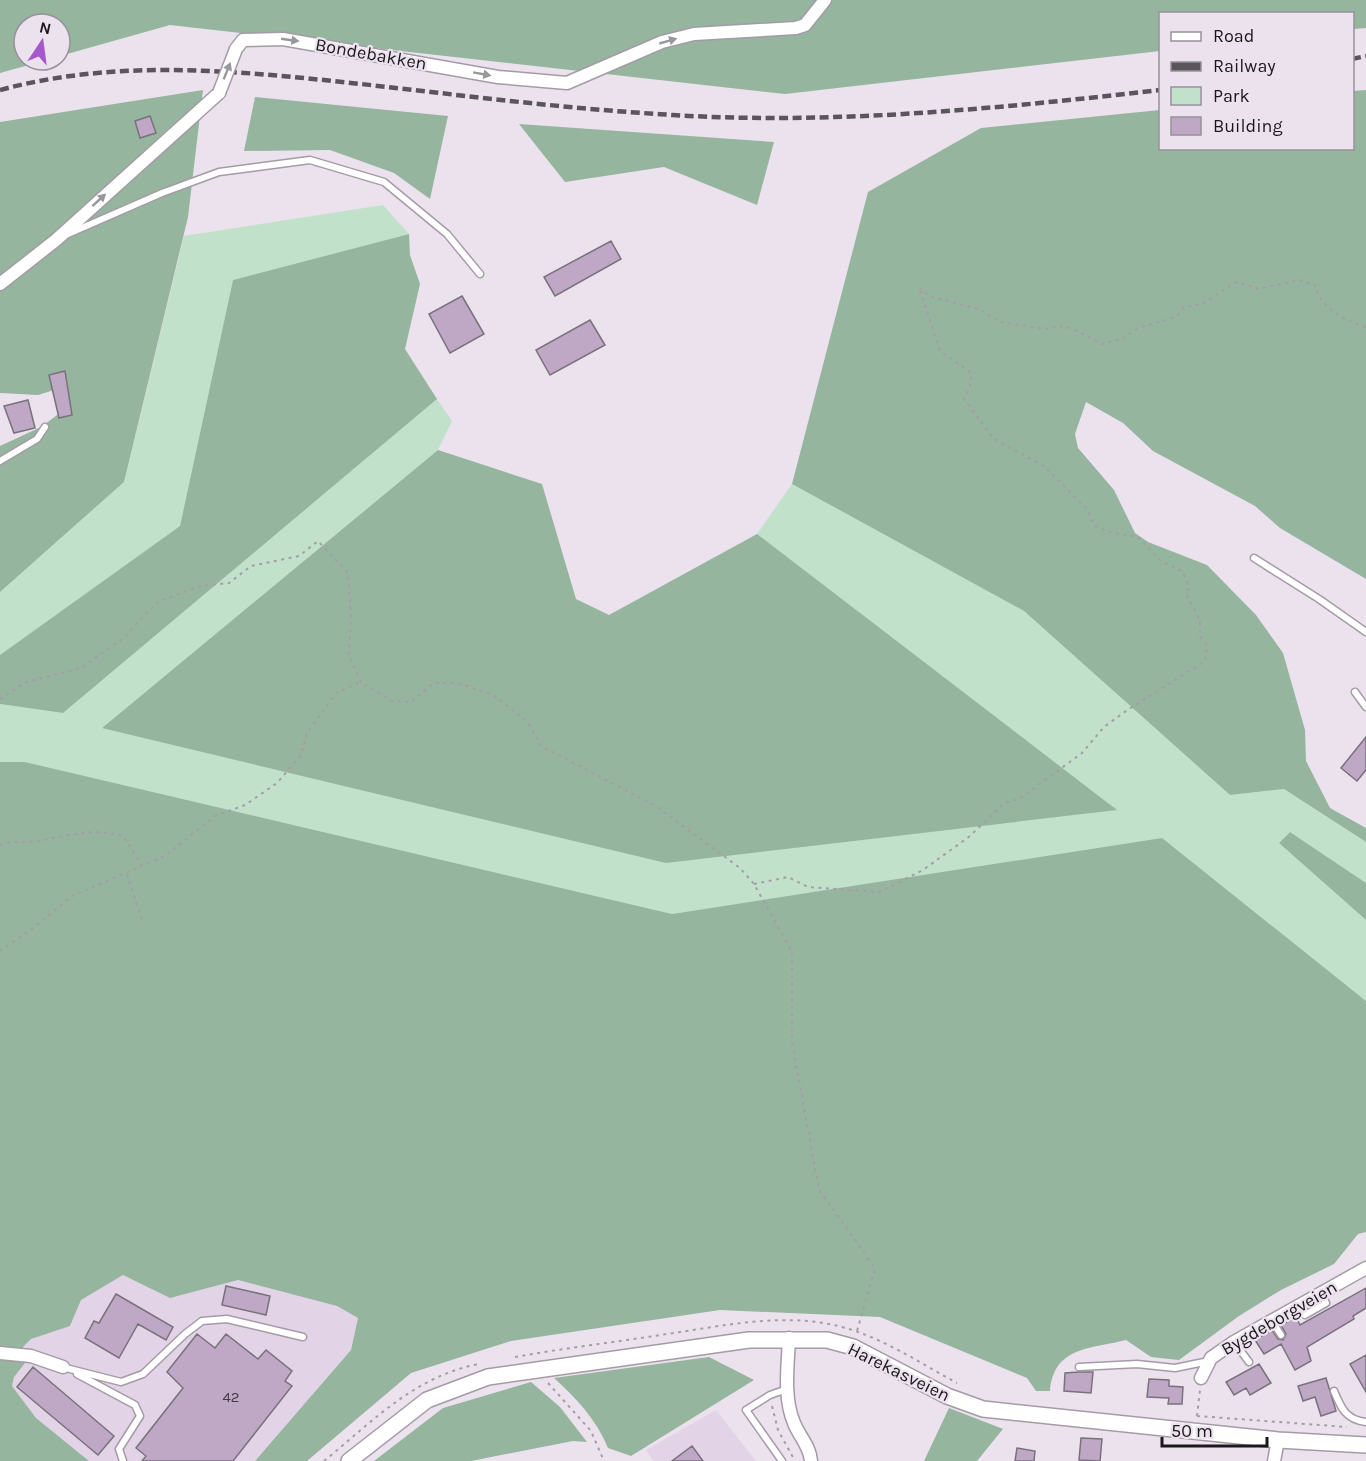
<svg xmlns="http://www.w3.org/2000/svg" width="1366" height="1461" font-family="Karla,sans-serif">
	<rect width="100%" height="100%" fill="#ebe2ee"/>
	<!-- built -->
	<path fill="#e2d4e6" d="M 123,1275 L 170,1298 L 237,1280 L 337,1306 L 358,1318 L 351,1350 L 255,1461 L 89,1461 L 36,1418 L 12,1386 L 14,1376 L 25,1363 L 23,1347 L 31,1339 L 70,1326 L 81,1300 Z
		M 716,1410 L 756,1461 L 653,1461 L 646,1450 Z"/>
	<!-- green -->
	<path fill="#c2e1cb" d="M 383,205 L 409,234 L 233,280 L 180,526 L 0,655 L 0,592 L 124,482 L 184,236 Z
		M 437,399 L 452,421 L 438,450 L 102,728 L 1116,810 L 757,534 L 792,484 L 1024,611 L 1230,795 L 1284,789 L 1366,842 L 1366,883 L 1290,832 L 1279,843 L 1366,920 L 1366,1001 L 1162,839 L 672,914 L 25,762 L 0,762 L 0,704 L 63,713 Z"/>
	<!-- forest -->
	<path fill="#95b59f" d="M 0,0 L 1366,0 L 1366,28 L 1353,29 L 1352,14 L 1160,14 L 1160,51 L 785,94 L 170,25 L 60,56 L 60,24 L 24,24 L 24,60 L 47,60 L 0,73 Z
		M 203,90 L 188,217 L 124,482 L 0,592 L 0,446 L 41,427 L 68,407 L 64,387 L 38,395 L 0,393 L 0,122 Z
		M 1366,90 L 1366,579 L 1280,528 L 1255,506 L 1153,451 L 1123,423 L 1086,402 L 1075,434 L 1078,448 L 1114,490 L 1135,533 L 1148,542 L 1207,565 L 1256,615 L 1283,653 L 1305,730 L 1306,761 L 1330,808 L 1366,828 L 1366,842 L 1284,789 L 1230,795 L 1024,611 L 792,484 L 868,192 L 981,128 L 1160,110 L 1160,148 L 1352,148 L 1353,91 Z
		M 255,97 L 448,116 L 430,199 L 394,173 L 330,150 L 244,151 Z
		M 519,124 L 774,142 L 757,205 L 664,167 L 565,182 Z
		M 409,234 L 410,255 L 420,284 L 405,349 L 437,399 L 63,713 L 0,704 L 0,655 L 180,526 L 233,280 Z
		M 438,450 L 542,484 L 576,599 L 609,615 L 757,534 L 1117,810 L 666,863 L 102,728 Z
		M 0,762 L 25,762 L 672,914 L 1162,838 L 1366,1001 L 1366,1232 L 1358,1234 L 1334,1264 L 1281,1290 L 1239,1316 L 1179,1360 L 1151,1357 L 1126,1340 C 1091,1349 1054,1346 1050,1391 L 1036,1391 L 1027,1378 L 880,1317 L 720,1310 L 511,1341 L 411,1373 L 307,1461 L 255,1461 L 351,1350 L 358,1318 L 337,1306 L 238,1280 L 170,1298 L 123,1275 L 81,1300 L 70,1326 L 31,1339 L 23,1347 L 25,1363 L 14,1377 L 12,1386 L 36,1418 L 89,1461 L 0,1461 Z
		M 1290,832 L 1366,883 L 1366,920 L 1279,843 Z
		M 709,1357 L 754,1380 L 631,1456 L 608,1448 C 596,1419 577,1399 554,1378 Z
		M 531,1382 L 560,1407 L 587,1442 L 573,1441 L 471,1461 L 374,1461 L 443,1408 Z
		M 949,1408 L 1003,1429 L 977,1461 L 924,1461 Z"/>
	<!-- building -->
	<path fill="#bfa8c5" stroke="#79717c" stroke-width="1.5" d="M 150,116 L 156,133 L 140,138 L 135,121 Z
		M 611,241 L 621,259 L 555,296 L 544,277 Z
		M 462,296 L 484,334 L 450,353 L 429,314 Z
		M 590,320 L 605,345 L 550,375 L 536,350 Z
		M 65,371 L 72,415 L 59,418 L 49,375 Z
		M 28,400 L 35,428 L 14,433 L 4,406 Z
		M 1366,737 L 1366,770 L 1357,781 L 1341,768 Z
		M 226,1286 L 270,1296 L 266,1315 L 222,1305 Z
		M 1366,1288 L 1366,1308 L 1353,1316 L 1354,1319 L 1307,1347 L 1311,1361 L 1295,1370 L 1281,1344 L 1264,1354 L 1255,1340 L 1272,1330 L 1278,1339 L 1283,1340 L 1286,1334 L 1281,1325 L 1296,1317 L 1300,1325 Z
		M 116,1294 L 173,1327 L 166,1340 L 138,1324 L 119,1358 L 85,1338 L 94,1321 L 99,1323 Z
		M 197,1334 L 215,1348 L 226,1334 L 258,1359 L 266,1350 L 292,1371 L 285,1381 L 292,1386 L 233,1461 L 142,1461 L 146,1456 L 136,1448 L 183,1388 L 167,1372 Z
		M 1366,1355 L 1366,1392 L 1350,1364 Z
		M 1259,1364 L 1271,1383 L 1250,1395 L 1246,1388 L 1234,1395 L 1226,1382 Z
		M 33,1367 L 114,1436 L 98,1455 L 17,1387 Z
		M 1079,1372 L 1093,1372 L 1091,1393 L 1064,1391 L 1065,1373 Z
		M 1326,1378 L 1336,1411 L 1321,1416 L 1315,1397 L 1303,1401 L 1298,1386 Z
		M 1149,1379 L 1169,1380 L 1169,1386 L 1183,1387 L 1182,1404 L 1168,1404 L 1169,1398 L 1147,1397 Z
		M 1081,1438 L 1102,1439 L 1100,1461 L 1079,1460 Z
		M 692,1446 L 703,1461 L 672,1461 Z
		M 1017,1448 L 1035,1451 L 1034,1461 L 1015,1461 Z"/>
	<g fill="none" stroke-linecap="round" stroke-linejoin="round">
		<!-- service casing -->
		<g stroke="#a49ba6" stroke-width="9">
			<path id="service" d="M 68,234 L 162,193 L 219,172 L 310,160 L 384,182 L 447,234 L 480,274
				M 0,461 L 37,439 L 45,427
				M 1254,558 L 1319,599 L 1366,632
				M 1355,692 L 1366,707
				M 1305,1315 L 1326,1303 L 1321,1293
				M 1272,1321 L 1281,1335
				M 1234,1342 L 1249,1362
				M 1079,1367 L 1137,1364 L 1175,1368 L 1209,1361
				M 66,1368 L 121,1382 L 143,1374 L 185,1334 L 202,1321 L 227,1319 L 303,1337
				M 77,1374 L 135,1405 L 140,1416 L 119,1449 L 123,1461
				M 1334,1391 C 1341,1408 1346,1420 1366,1422
				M 782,1461 L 746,1410 L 770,1395 L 787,1389"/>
		</g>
		<!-- minor casing -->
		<g stroke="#a49ba6" stroke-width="15">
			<path id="minor" d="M 236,49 L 243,40 L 283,39 L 498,77 L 567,83 L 662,42 L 694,34 L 796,28 L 805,25 L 825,0
				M 0,284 L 56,240 L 219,93
				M 789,1338 C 788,1365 783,1397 794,1423 C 799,1436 810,1446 811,1461
				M 0,1353 L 31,1356 L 63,1367
				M 1201,1378 L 1211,1358 L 1234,1342 L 1366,1268
				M 1274,1461 L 1278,1440"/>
		</g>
		<!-- tertiary casing -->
		<g stroke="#a49ba6" stroke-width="18">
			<path id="tertiary" d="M 349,1461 L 427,1400 L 488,1377 L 749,1340 L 827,1340 L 853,1347 L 947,1396 L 983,1409 L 1278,1440 L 1366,1445"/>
		</g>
		<!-- path -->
		<path stroke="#a49da6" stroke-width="2" stroke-dasharray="3 4.5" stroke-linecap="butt" d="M 0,699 L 26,682 L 81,668 L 125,637 L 144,615 L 160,601 L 200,586 L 229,583 L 251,566 L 299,556 L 318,541 L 348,573 L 351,615 L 349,655 L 361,682 L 392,701 L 411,702 L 434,683 L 458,683 L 493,695 L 527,721 L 541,746 L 656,806 L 740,868 L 754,884 L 792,952 L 792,1042 L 819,1190 L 875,1268 L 857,1331
			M 0,845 C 13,840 25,843 38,841 C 70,836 89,827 123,836 L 143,867
			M 127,874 L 142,920
			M 754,884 L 788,877 L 808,887 L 880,892 L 923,870 L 970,836 L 1004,803 L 1019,799 L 1082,753 L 1104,727 L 1126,711 L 1205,661 L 1207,645 L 1200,637 L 1200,620 L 1187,596 L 1189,586 L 1182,571 L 1161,561 L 1138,537 L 1108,532 L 1094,525 L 1087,509 L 1045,467 L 993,438 L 964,399 L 972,381 L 969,371 L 940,351 L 919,287 L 929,296 L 979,309 L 1000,322 L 1045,329 L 1059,326 L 1071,328 L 1102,344 L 1122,339 L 1138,328 L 1176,317 L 1183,308 L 1204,303 L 1236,282 L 1259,289 L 1300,280 L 1315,285 C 1317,306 1347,322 1366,327
			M 0,951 L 36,926 L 72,896 L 165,856 L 215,816 L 245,805 L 277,783 L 301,755 L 307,733 L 336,693 L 360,682
			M 515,1357 C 565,1348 616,1342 667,1334 C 722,1326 780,1313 834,1325 C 879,1335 918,1362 957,1383
			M 548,1383 L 591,1431 L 604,1461
			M 772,1406 L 778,1430 L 795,1461
			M 1197,1416 L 1347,1427
			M 1197,1416 L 1200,1390
			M 324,1461 C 373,1421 415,1376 479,1364"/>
		<!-- service -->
		<use href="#service" stroke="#fff" stroke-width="6"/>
		<!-- minor -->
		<use href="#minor" stroke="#fff" stroke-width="12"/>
		<!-- tertiary -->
		<use href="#tertiary" stroke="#fff" stroke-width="15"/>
		<!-- rail -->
		<path stroke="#5a545b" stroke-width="4.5" stroke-dasharray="9 4.5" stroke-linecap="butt" d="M 1352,59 L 1366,56
			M 0,90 C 119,58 240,71 361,84 C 460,95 559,108 658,114 C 825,126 994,109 1160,90"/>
		<!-- minor-bridge casing -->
		<g stroke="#a49ba6" stroke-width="15" stroke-linecap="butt">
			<path id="minor-bridge" d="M 219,93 L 236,49"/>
		</g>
		<!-- minor-bridge -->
		<use href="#minor-bridge" stroke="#fff" stroke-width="12"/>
	</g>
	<!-- one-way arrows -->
	<defs><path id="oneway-solid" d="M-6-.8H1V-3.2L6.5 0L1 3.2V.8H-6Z" transform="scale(1.5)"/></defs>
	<g fill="#989799">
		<use href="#oneway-solid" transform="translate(290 40) rotate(8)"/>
		<use href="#oneway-solid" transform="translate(668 41) rotate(-16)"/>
		<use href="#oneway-solid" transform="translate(227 71) rotate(-68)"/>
		<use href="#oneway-solid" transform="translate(482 74) rotate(10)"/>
		<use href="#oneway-solid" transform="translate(99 200) rotate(-42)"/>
	</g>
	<g text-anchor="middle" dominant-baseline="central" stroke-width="4.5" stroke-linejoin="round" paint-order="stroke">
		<!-- number labels -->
		<g font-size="15" fill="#443b46">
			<text x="231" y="1397">42</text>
		</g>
		<!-- street labels -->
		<g font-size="18" fill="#1b171c" stroke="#ebe2ee">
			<text transform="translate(371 54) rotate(10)">Bondebakken</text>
			<text transform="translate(1279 1318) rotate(-30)">Bygdeborgveien</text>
			<text transform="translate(899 1372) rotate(26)">Harekasveien</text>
		</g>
	</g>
	<!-- legend -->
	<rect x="1159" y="12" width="195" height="138" fill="#ebe2ee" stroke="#98919a" stroke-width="1.5"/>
	<rect x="1171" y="32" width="30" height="9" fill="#ffffff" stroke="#98919a" stroke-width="1.5"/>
	<text x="1213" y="42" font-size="18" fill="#1b171c">Road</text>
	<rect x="1171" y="62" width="30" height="9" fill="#5a545b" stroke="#98919a" stroke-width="1.5"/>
	<text x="1213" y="72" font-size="18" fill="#1b171c">Railway</text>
	<rect x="1171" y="87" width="30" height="18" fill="#c2e1cb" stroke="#98919a" stroke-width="1.5"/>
	<text x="1213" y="102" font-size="18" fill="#1b171c">Park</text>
	<rect x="1171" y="117" width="30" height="18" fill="#bfa8c5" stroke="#98919a" stroke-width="1.5"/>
	<text x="1213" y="132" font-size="18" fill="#1b171c">Building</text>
	<!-- north arrow -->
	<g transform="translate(42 42) rotate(13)"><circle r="28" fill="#ebe2ee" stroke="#98919a" stroke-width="1.5"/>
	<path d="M0-4.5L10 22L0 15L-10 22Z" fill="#a658ca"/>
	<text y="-9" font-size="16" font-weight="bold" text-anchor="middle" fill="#1b171c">N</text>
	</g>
	<!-- scale -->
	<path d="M1162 1437v9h105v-9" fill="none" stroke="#1b171c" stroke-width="3"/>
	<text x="1171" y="1437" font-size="18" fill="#1b171c" stroke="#ebe2ee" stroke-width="4.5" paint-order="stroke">50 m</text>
</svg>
